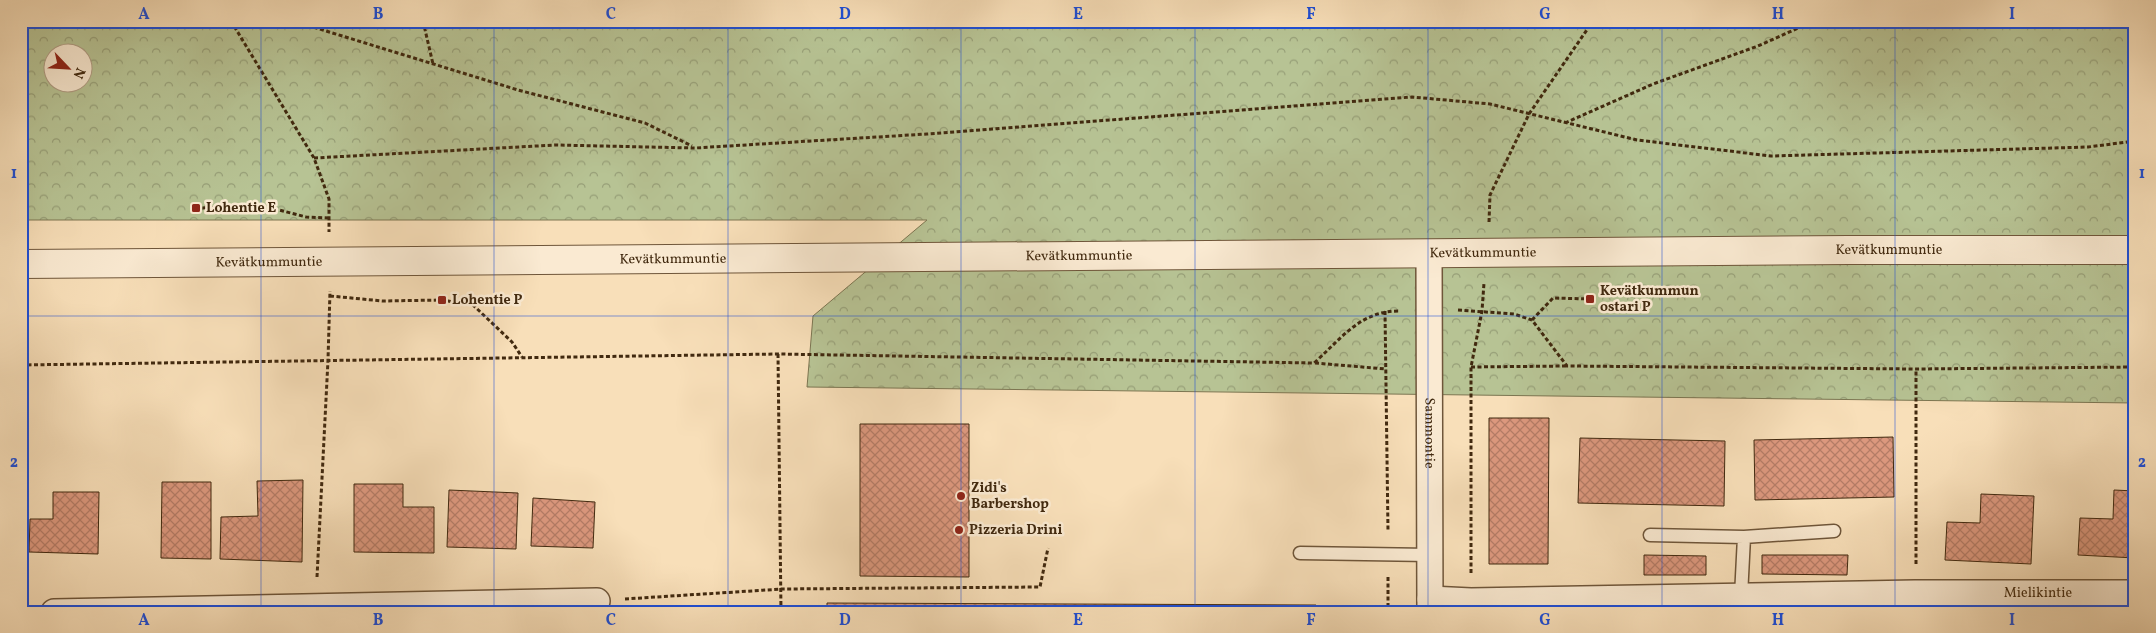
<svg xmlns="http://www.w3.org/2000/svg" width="2156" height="633" font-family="Vollkorn,serif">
	<defs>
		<pattern id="forest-crowns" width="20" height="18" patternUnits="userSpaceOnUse" patternTransform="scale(1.25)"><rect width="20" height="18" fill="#b7c394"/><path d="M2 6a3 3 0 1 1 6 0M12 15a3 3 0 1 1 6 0" fill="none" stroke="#969e77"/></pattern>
		<pattern id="building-cross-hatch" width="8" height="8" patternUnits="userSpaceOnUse" patternTransform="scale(1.25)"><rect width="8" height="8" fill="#dc987e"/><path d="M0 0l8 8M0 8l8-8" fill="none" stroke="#b47c66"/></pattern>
	</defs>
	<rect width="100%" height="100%" fill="#f8dfb9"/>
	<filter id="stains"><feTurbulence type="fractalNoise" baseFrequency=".004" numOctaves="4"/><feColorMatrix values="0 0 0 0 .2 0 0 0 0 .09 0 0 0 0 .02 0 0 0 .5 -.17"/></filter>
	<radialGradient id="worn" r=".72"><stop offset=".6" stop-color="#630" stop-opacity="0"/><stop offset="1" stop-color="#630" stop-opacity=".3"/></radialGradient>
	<!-- forest -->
	<path fill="url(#forest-crowns)" stroke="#7c7652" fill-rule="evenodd" d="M 21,21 L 2135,21 L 2135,403 L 807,387 L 813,316 L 927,220 L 21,220 ZM 52,52 L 82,52 L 82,82 L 52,82 Z"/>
	<!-- building -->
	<path fill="url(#building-cross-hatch)" stroke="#41290f" d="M 1489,418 L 1549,418 L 1548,564 L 1489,564 Z
		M 860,424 L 969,424 L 969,577 L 860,576 Z
		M 1893,437 L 1894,497 L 1755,500 L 1754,440 Z
		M 1580,438 L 1725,441 L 1724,506 L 1578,503 Z
		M 303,480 L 302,562 L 220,559 L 221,517 L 258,516 L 257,481 Z
		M 162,482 L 211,482 L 211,559 L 161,558 Z
		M 354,484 L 403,484 L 403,507 L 434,507 L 434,553 L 354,552 Z
		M 449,490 L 518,493 L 516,549 L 447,547 Z
		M 2114,490 L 2135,491 L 2135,558 L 2078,555 L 2080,518 L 2113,519 Z
		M 53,492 L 99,492 L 98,554 L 29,552 L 30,519 L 53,519 Z
		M 1981,494 L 2034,496 L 2031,564 L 1945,560 L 1947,522 L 1980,523 Z
		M 533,498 L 595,502 L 593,548 L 531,546 Z
		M 1644,555 L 1706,556 L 1706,575 L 1644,575 Z
		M 1762,555 L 1848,555 L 1847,575 L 1762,574 Z
		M 827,603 L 1316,605 L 1316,612 L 827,612 Z"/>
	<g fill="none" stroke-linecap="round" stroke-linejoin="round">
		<!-- service casing -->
		<g stroke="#6f563a" stroke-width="15">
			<path id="service" d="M 1650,535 L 1744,537
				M 1300,553 L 1430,555
				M 1741,596 L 1744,537 L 1834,531
				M 1755,596 L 1755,612"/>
		</g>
		<!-- minor casing -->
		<g stroke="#6f563a" stroke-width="28">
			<g id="minor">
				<path id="s1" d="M 1429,253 L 1430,612"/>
				<path id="s2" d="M 1430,599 L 1471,601 L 1915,593 L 2135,593"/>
				<path d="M 54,612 L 597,601"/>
			</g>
		</g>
		<!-- tertiary casing -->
		<g stroke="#6f563a" stroke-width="30">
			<g id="tertiary">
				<path id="s3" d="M 21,264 L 1849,250 L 2135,250"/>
			</g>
		</g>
		<!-- path -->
		<path stroke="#41290f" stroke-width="3" stroke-dasharray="4 2.5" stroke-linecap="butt" d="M 231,21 L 314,158 L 329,199 L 329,232
			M 282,21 L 300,23 L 518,90 L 645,123 L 692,146
			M 423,21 L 433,64
			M 1565,123 L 1653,84 L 1758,46 L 1814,21
			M 314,158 L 555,145 L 695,148 L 927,134 L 1412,97 L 1490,104 L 1637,140 L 1771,156 L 2088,147 L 2135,141
			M 196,208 L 268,207 L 306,217 L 329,218
			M 1489,222 L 1490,195 L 1529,114 L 1593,21
			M 330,296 L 383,301 L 442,300 L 473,305 L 512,342 L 522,357
			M 1458,310 L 1514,314 L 1532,320 L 1567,366 L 1916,369 L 2135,367
			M 1385,311 L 1388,531
			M 1532,320 L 1553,298 L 1590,299
			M 778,354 L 781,612
			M 1315,363 L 1386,369
			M 21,365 L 778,354 L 1314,363 C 1342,338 1360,311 1399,311
			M 1471,367 L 1567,366
			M 1916,564 L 1916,369
			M 1471,573 L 1471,367 L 1482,311 L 1484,283
			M 317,577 L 328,360 L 330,291
			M 1388,577 L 1388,612
			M 625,599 L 782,589 L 1040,587 L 1048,548"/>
		<!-- service -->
		<use href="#service" stroke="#faead2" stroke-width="12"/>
		<!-- minor -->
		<use href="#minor" stroke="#faead2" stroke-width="25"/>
		<!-- tertiary -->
		<use href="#tertiary" stroke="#faead2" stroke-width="28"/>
	</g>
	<!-- grid -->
	<path fill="none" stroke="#1d4ed8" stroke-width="1" stroke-opacity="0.55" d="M 261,21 L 261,612M 494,21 L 494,612M 728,21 L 728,612M 961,21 L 961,612M 1195,21 L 1195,612M 1428,21 L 1428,612M 1662,21 L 1662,612M 1895,21 L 1895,612M 21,316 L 2135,316"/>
	<!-- markers -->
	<g fill="#8f2418" stroke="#faead2" stroke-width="2">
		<rect x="191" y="203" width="10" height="10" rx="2.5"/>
		<rect x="1585" y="294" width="10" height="10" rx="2.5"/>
		<rect x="437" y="295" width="10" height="10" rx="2.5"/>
		<circle cx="961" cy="496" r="5"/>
		<circle cx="959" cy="530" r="5"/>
	</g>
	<g text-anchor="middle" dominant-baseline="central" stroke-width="5" stroke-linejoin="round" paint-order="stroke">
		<!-- poi labels -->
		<g font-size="14" font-weight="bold" fill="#41290f" stroke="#faead2" text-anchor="start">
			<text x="206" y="208">Lohentie E</text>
			<text x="1600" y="291">Kevätkummun<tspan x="1600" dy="16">ostari P</tspan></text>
			<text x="452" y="300">Lohentie P</text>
			<text x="971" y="488">Zidi's<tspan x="971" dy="16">Barbershop</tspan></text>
			<text x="969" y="530">Pizzeria Drini</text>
		</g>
		<!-- street labels -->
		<g font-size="14" fill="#41290f" stroke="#faead2">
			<text stroke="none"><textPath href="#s3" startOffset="1868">Kevätkummuntie</textPath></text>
			<text stroke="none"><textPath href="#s3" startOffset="1462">Kevätkummuntie</textPath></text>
			<text stroke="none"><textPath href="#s3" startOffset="1058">Kevätkummuntie</textPath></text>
			<text stroke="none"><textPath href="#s3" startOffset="652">Kevätkummuntie</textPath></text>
			<text stroke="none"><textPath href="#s3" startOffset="248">Kevätkummuntie</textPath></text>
			<text stroke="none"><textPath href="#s1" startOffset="180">Sammontie</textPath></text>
			<text stroke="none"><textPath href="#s2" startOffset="608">Mielikintie</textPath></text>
		</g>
	</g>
	<!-- margin -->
	<rect width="2156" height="633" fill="none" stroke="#f8dfb9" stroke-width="55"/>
	<!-- north arrow -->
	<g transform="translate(68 68) rotate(115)"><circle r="24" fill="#faead2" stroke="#b09d84"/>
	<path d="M0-4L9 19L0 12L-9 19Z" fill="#8f2418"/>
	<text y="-8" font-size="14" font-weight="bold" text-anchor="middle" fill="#41290f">N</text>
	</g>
	<rect x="28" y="28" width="2100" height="578" fill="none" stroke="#1d4ed8" stroke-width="2"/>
	<g font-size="16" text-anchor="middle" font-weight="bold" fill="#1d4ed8">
		<text x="144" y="19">A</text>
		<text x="378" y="19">B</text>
		<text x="611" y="19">C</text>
		<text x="845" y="19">D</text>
		<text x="1078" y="19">E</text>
		<text x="1311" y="19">F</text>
		<text x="1545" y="19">G</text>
		<text x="1778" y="19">H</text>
		<text x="2012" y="19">I</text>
		<text x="14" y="178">1</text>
		<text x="2142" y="178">1</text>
		<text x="14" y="467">2</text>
		<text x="2142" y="467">2</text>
		<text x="144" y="625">A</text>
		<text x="378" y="625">B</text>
		<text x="611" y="625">C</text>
		<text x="845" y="625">D</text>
		<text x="1078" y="625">E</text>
		<text x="1311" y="625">F</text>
		<text x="1545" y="625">G</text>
		<text x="1778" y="625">H</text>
		<text x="2012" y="625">I</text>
	</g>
	<rect width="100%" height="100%" filter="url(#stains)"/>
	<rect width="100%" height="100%" fill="url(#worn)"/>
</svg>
